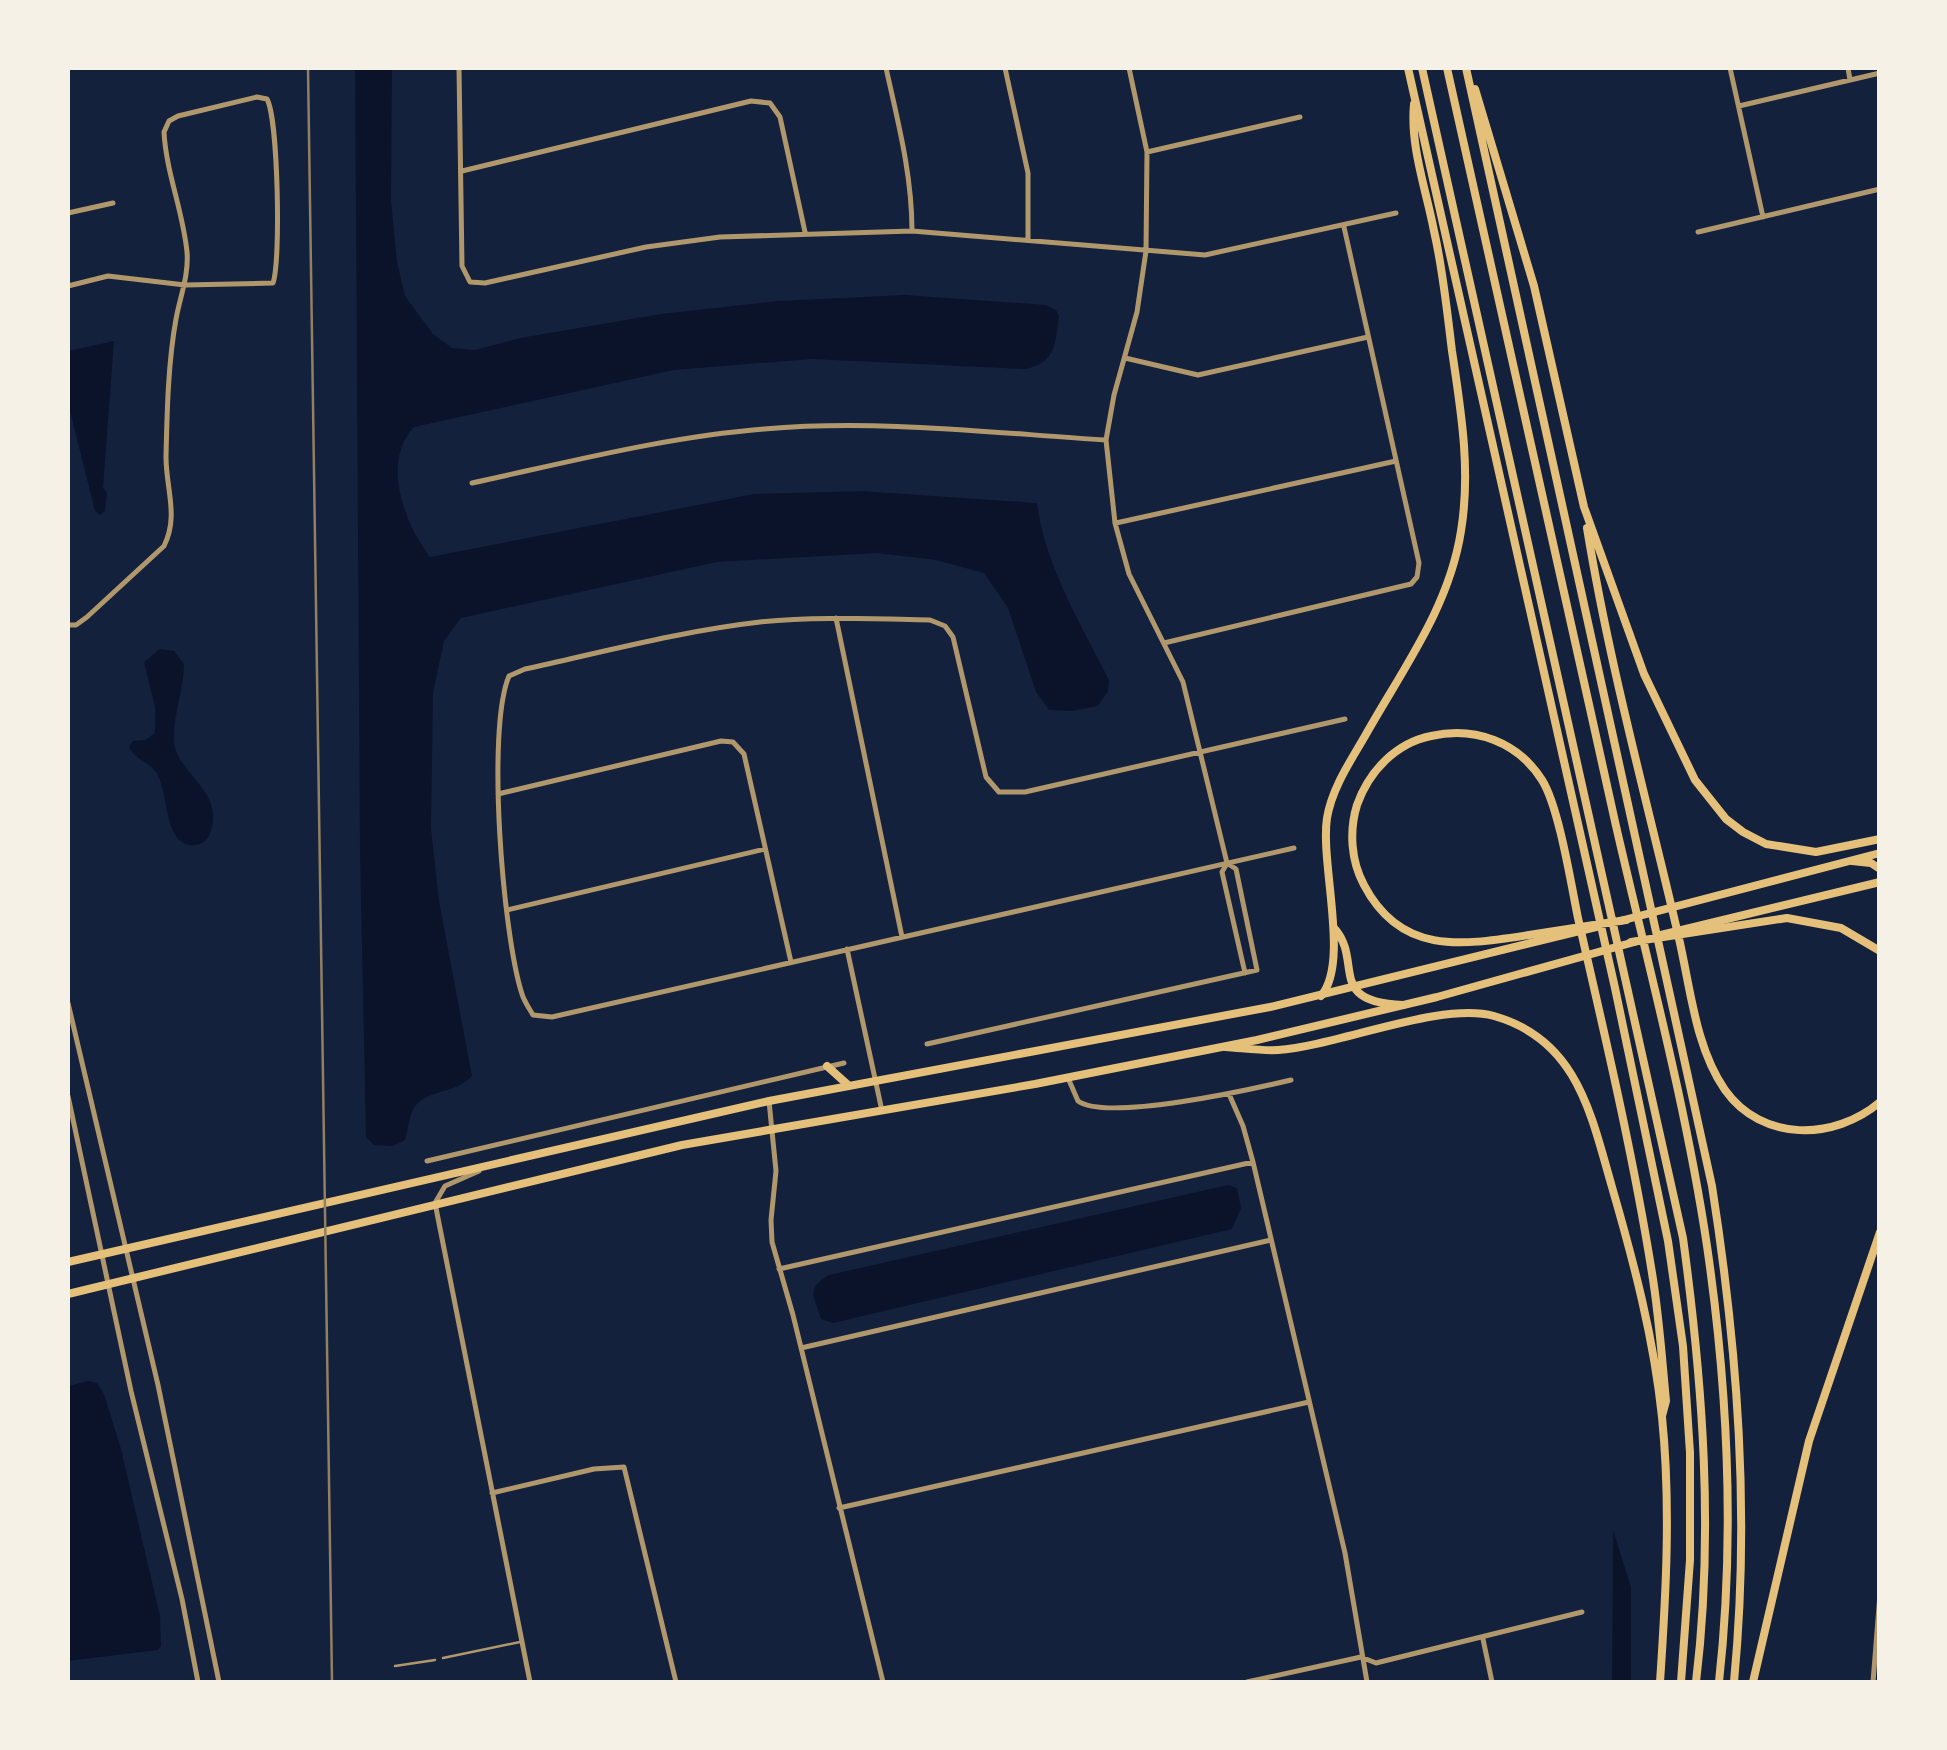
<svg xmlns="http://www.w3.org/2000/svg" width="1947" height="1750" font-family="'Space Grotesk',sans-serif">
	<rect width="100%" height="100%" fill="#14213d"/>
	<!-- water -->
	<path fill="#0b132b" d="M 355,68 L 392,68 L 391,201 L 397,262 L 405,296 L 433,334 L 452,348 L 475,350 L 520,338 L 661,314 L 778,301 L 905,295 L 1046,305 L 1056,310 L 1059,316 C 1055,343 1057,362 1026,369 L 812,359 L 674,370 L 414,427 C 381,462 404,523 430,557 L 754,494 L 862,491 L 1037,503 C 1045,566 1081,624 1109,680 L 1108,691 L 1098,706 L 1072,711 L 1049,710 L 1036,692 L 1008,608 L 984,573 L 936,560 L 877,553 L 717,562 L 461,618 L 444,641 L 433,693 L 431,828 L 439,901 L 472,1076 C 457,1094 426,1089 414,1108 C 409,1116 408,1131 405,1140 L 393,1146 L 374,1145 L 366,1137 L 360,853 Z
		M 114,341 L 103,488 L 107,493 L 105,511 L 100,515 L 95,511 L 68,403 L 68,351 Z
		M 160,649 L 174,651 L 184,664 C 184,689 173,715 174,740 C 175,768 210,784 213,813 C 214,820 212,830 209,836 C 205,843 198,846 190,845 C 163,841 169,791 156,772 C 148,761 135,760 129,747 L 133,741 L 145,740 L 155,733 L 155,707 L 144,662 Z
		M 1228,1185 L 1237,1188 L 1241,1208 L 1232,1229 L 833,1323 L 821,1319 C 814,1296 805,1289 829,1275 Z
		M 88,1381 L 97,1383 L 104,1394 L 121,1449 L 160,1616 L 161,1646 L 158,1650 L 68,1661 L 68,1386 Z
		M 1613,1530 L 1631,1587 L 1631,1682 L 1612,1682 Z"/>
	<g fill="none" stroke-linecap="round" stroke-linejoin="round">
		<!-- service -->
		<path stroke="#b1986c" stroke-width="2.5" d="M 443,1658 L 520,1642
			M 395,1666 L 435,1660"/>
		<!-- minor -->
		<path stroke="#b1986c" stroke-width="5" d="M 459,68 L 462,266 L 470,282 L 485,283 L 646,247 L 720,237 L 912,231 L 1205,255 L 1396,213
			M 886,68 C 898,122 912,175 912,231
			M 1005,68 L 1028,173 L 1028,240
			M 1730,68 L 1763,217
			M 1848,68 L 1850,80
			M 1739,106 L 1880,73
			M 1147,152 L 1300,117
			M 462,171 L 751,101 L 770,103 L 780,117 L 805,232
			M 68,213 L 113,203
			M 1698,232 L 1880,189
			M 68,286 L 108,276 L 185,285 L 273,283 C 281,261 278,119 267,99 L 257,97 L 178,116 L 169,121 L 164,132 C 166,172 183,211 187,252 C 189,275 180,297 176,319 C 168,363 167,413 166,457 C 166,489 179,516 164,546 L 87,617 L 76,625 L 68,625
			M 1125,358 L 1198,375 L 1368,337
			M 472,483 C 569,462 665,437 764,429 C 878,419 993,433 1106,440
			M 1116,523 L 1396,461
			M 836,618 L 902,937
			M 1164,643 L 1411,584 L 1417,577 L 1419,563 L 1344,227
			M 498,794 L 721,741 L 733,742 L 744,754 L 791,962
			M 1294,848 L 552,1017 L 533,1015 C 529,1008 524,1001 522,994 C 503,936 486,730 509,676 L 525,669 C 603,652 681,631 760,622 C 816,616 874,619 930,620 L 945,626 L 953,637 L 986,777 L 999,792 L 1025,792 L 1345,719
			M 1226,865 L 1222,872 L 1245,973
			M 507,910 L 765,849
			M 847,949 L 882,1111
			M 927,1044 L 1257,970 L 1236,869 L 1227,863 L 1183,682 L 1129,574 L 1115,523 L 1106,440 L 1114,395 L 1137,312 L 1146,251 L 1147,152 L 1129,68
			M 1068,1078 L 1078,1101 C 1107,1122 1253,1089 1291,1080
			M 1229,1094 L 1243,1126 L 1253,1162 L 1345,1553 L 1367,1682
			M 769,1101 L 776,1171 L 771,1220 L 772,1242 L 793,1315 L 883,1682
			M 427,1161 L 844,1063
			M 479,1171 L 445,1186 L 435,1203 L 530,1682
			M 779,1269 L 1253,1162
			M 801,1348 L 1271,1240
			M 492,1493 L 594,1469 L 624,1467 L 676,1682
			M 839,1508 L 1309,1402
			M 1483,1639 L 1492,1682
			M 1247,1682 L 1361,1657 L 1376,1663 L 1582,1612
			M 1873,1682 L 1880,1594"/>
		<!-- tertiary -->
		<path stroke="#b1986c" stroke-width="5" d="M 68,1003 L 158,1385 L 219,1682
			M 68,1096 L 131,1391 L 182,1599 L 198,1682"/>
		<!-- primary -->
		<path stroke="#e5c07b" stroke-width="8" d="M 1620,921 L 1880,853
			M 1661,935 L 1880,882
			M 827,1066 L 848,1085
			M 68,1262 L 769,1101 L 1270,1007 L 1596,927
			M 68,1294 L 682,1145 L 1035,1084 L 1257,1040 L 1437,997 L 1638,941"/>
		<!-- motorway -->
		<path stroke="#e5c07b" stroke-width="8" d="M 1408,68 L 1615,988 L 1668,1241 L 1683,1346 L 1690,1453 L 1690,1560 L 1681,1682
			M 1422,68 L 1683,1238 C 1703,1385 1714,1534 1696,1682
			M 1447,68 C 1503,320 1560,573 1616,826 C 1648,965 1686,1105 1707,1246 C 1728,1390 1735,1537 1719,1682
			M 1466,68 L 1712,1186 C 1738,1352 1750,1515 1734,1682
			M 1475,89 L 1534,286 L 1584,507 L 1644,674 L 1695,780 L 1726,819 L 1743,832 L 1766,844 L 1816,852 L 1880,839
			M 1587,528 C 1609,663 1646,797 1677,930 C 1690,982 1694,1046 1725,1090 C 1762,1142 1834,1141 1880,1102
			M 1852,861 L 1871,863 L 1880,869
			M 1626,920 C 1594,925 1561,930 1529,935 C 1463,945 1401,956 1364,885 C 1351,861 1349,831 1357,805 C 1369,771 1396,743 1431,736 C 1475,726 1518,742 1542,780 C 1559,807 1571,884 1578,918 C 1605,1036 1633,1154 1652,1273 C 1659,1315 1662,1359 1666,1401 L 1662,1416
			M 1334,928 C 1364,961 1325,1002 1403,1005
			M 1631,942 L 1787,918 L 1841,928 L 1880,951
			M 1321,996 C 1350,962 1320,864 1327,818 C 1332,788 1350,762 1365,736 C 1402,670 1449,608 1461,531 C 1471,470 1461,411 1452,351 C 1447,311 1443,270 1434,231 C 1426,189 1410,147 1414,104
			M 1225,1047 C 1242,1048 1261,1051 1278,1050 C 1337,1046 1441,1001 1494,1016 C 1578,1040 1591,1115 1612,1187 C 1634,1263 1654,1339 1662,1417 C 1671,1505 1666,1594 1660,1682
			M 1753,1682 L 1809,1441 L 1880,1232"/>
		<!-- rail -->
		<path stroke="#918062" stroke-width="2.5" d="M 308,68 L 332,1682"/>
	</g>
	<!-- border -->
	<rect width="1947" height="1750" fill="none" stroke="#f6f1e7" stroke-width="140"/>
</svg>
